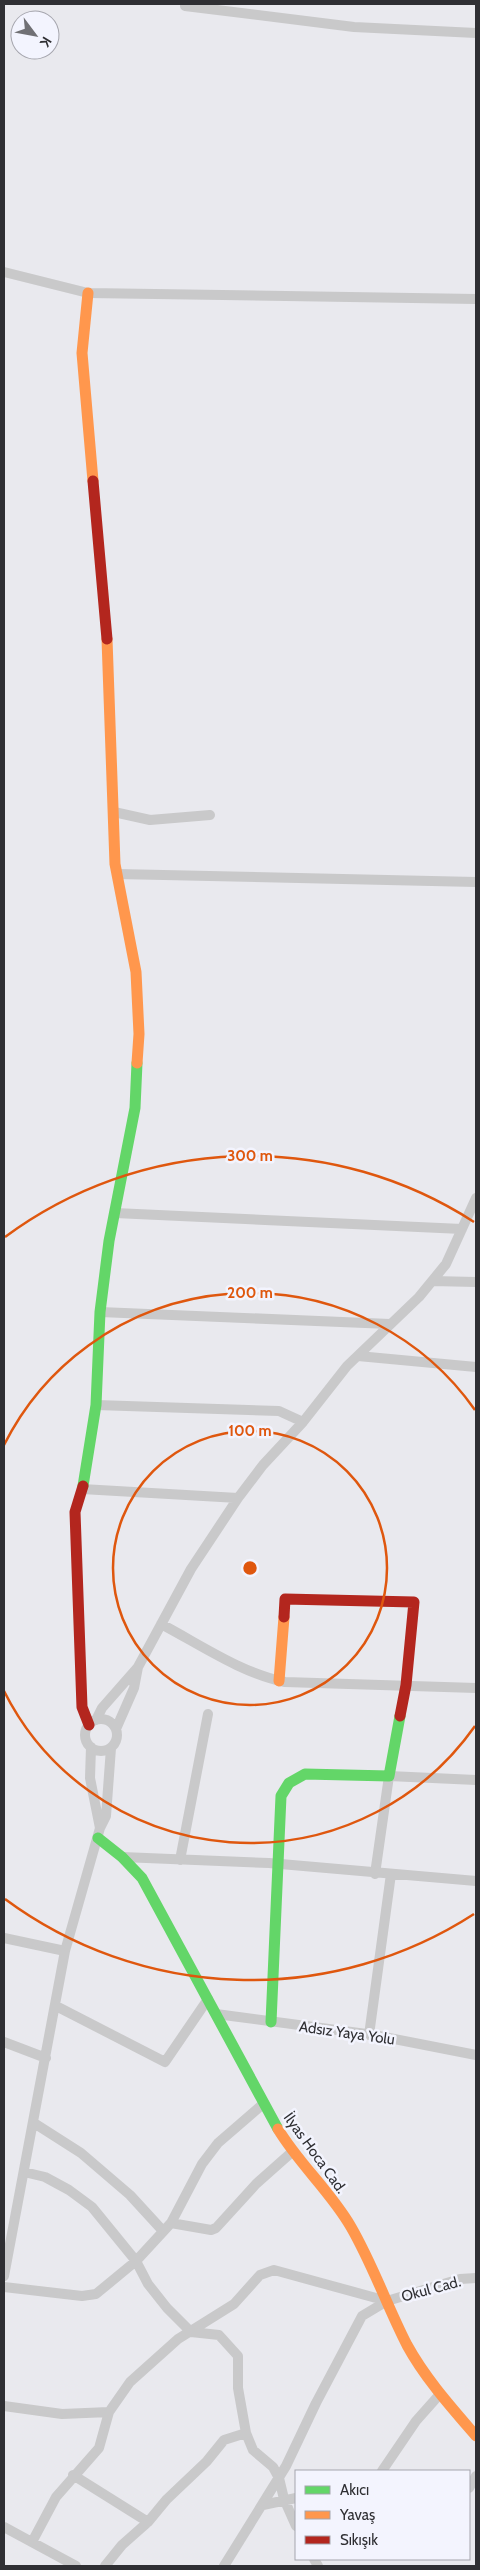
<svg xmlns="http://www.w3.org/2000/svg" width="480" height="2570" font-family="Cabin,sans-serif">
	<rect width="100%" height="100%" fill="#e9e9ee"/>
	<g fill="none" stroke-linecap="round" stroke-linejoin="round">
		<!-- street -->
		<path stroke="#c9c9ca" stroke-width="10" d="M 185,6 L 354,27 L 476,33
			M 4,272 L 88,293 L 476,299
			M 114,812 L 150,820 L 210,815
			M 117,874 L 476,882
			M 115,1213 L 462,1229
			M 432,1281 L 476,1282
			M 100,1312 L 390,1324
			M 358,1356 L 476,1367
			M 96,1405 L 279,1411 L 303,1422
			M 82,1489 L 238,1498
			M 161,1624 C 201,1645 241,1673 285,1682 L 476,1688
			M85 1735a16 16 0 1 1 32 0a16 16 0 1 1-32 0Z
			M 96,1720 L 102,1708 L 138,1667 L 191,1569 L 238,1498 L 263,1465 L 303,1422 L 347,1366 L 419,1297 L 446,1264 L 476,1198
			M 116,1729 L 134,1688 L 138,1667
			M 91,1747 L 90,1778 L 100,1828
			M 122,1857 L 269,1863 L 476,1881
			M 180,1860 L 208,1714
			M 375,1874 L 389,1776 L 476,1780
			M 4,1938 L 65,1951
			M 56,2006 L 165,2062 L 208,1999
			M 216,2014 L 374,2035 L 476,2055
			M 369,2035 L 391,1874
			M 4,2042 L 46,2058
			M 34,2123 L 81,2153 L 130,2195 L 163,2231
			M 24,2172 L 45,2177 L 69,2190 L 92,2207 L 136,2261 L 148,2284 L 167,2308 L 191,2332 L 219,2335 L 238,2356 L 238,2388 L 246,2433 L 253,2450 L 273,2467 L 279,2478 L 284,2499 L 296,2526
			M 171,2223 L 202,2164 L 218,2143 L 263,2104
			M 4,2276 L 65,1951 L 100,1828 L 106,1816 L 111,1748
			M 4,2287 L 82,2296 L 96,2294 L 136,2261 L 171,2223 L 211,2230 L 216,2228 L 256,2184 L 292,2152
			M 4,2406 L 62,2414 L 109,2412
			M 382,2471 L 416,2421 L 440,2394
			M 73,2475 L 148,2522
			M 469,2488 L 476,2476
			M 263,2505 L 296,2498
			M 4,2527 L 76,2566
			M 32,2542 L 56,2497 L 99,2448 L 109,2412 L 130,2382 L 178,2339 L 234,2304 L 260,2275 L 274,2270 L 387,2301
			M 314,2559 L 318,2566
			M 105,2566 L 122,2545 L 148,2522 L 167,2499 L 207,2461 L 224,2440 L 246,2433
			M 224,2566 L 286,2466 L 316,2403 L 362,2316 L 387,2301 L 460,2279 L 476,2278"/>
		<!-- fast -->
		<path stroke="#63d668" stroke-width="11" d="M 83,1486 L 96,1405 L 100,1312 L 109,1241 L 135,1108 L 137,1063
			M 98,1838 L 122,1857 L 142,1878 L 278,2129
			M 271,2022 L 281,1796 L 289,1783 L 305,1774 L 389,1776 L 400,1716"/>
		<!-- slow -->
		<path stroke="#ff974d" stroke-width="11" d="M 88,293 L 82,353 L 93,481
			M 107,639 L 115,864 L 136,972 L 139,1034 L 137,1063
			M 279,1681 L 284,1617
			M 278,2129 C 299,2164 331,2192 351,2227 C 373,2265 387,2306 407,2345 C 425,2378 451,2407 476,2436"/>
		<!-- jam -->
		<path stroke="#b3261e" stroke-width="11" d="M 93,481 L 107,639
			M 83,1486 L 75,1512 L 82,1707 L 89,1725
			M 284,1617 L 285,1599 L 414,1602 L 406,1685 L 400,1716"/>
	</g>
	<!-- distance rings -->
	<g fill="none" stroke="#df570e" stroke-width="2.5">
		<circle cx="250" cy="1568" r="137"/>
		<path d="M475 1726A275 275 0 0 1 4 1691M4 1445A275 275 0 0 1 475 1410"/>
		<path d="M474 1914A412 412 0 0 1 5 1899M5 1237A412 412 0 0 1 474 1222"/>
	</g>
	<g text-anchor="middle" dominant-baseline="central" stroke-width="5" stroke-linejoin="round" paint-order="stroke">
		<!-- street labels -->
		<g font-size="15" fill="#2f2f33" stroke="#f3f4fe">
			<text transform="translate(347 2033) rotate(8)">Adsız Yaya Yolu</text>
			<text transform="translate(315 2153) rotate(54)">İlyas Hoca Cad.</text>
			<text transform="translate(431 2289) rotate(-15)">Okul Cad.</text>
		</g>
	</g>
	<circle cx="250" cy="1568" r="8" fill="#df570e" stroke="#f3f4fe" stroke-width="2.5"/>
	<g font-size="15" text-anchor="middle" font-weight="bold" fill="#df570e" stroke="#f3f4fe" stroke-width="5" stroke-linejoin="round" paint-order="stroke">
		<text x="250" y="1161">300 m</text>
		<text x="250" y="1298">200 m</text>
		<text x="250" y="1436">100 m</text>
	</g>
	<!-- border -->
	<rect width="480" height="2570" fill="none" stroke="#2f2f33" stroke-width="10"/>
	<!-- legend -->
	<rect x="295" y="2470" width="175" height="90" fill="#f3f4fe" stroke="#a5a5ad"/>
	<rect x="305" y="2486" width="25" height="8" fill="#63d668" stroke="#a5a5ad"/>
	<text x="340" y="2495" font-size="15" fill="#2f2f33">Akıcı</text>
	<rect x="305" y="2511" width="25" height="8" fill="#ff974d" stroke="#a5a5ad"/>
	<text x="340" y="2520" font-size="15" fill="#2f2f33">Yavaş</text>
	<rect x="305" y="2536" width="25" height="8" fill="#b3261e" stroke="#a5a5ad"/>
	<text x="340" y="2545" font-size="15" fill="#2f2f33">Sıkışık</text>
	<!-- north arrow -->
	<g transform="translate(35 35) rotate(122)"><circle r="24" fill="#f3f4fe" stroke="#a5a5ad"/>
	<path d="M0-4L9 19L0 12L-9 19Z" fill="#707074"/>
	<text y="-8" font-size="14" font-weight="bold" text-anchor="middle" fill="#2f2f33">K</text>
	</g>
</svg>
